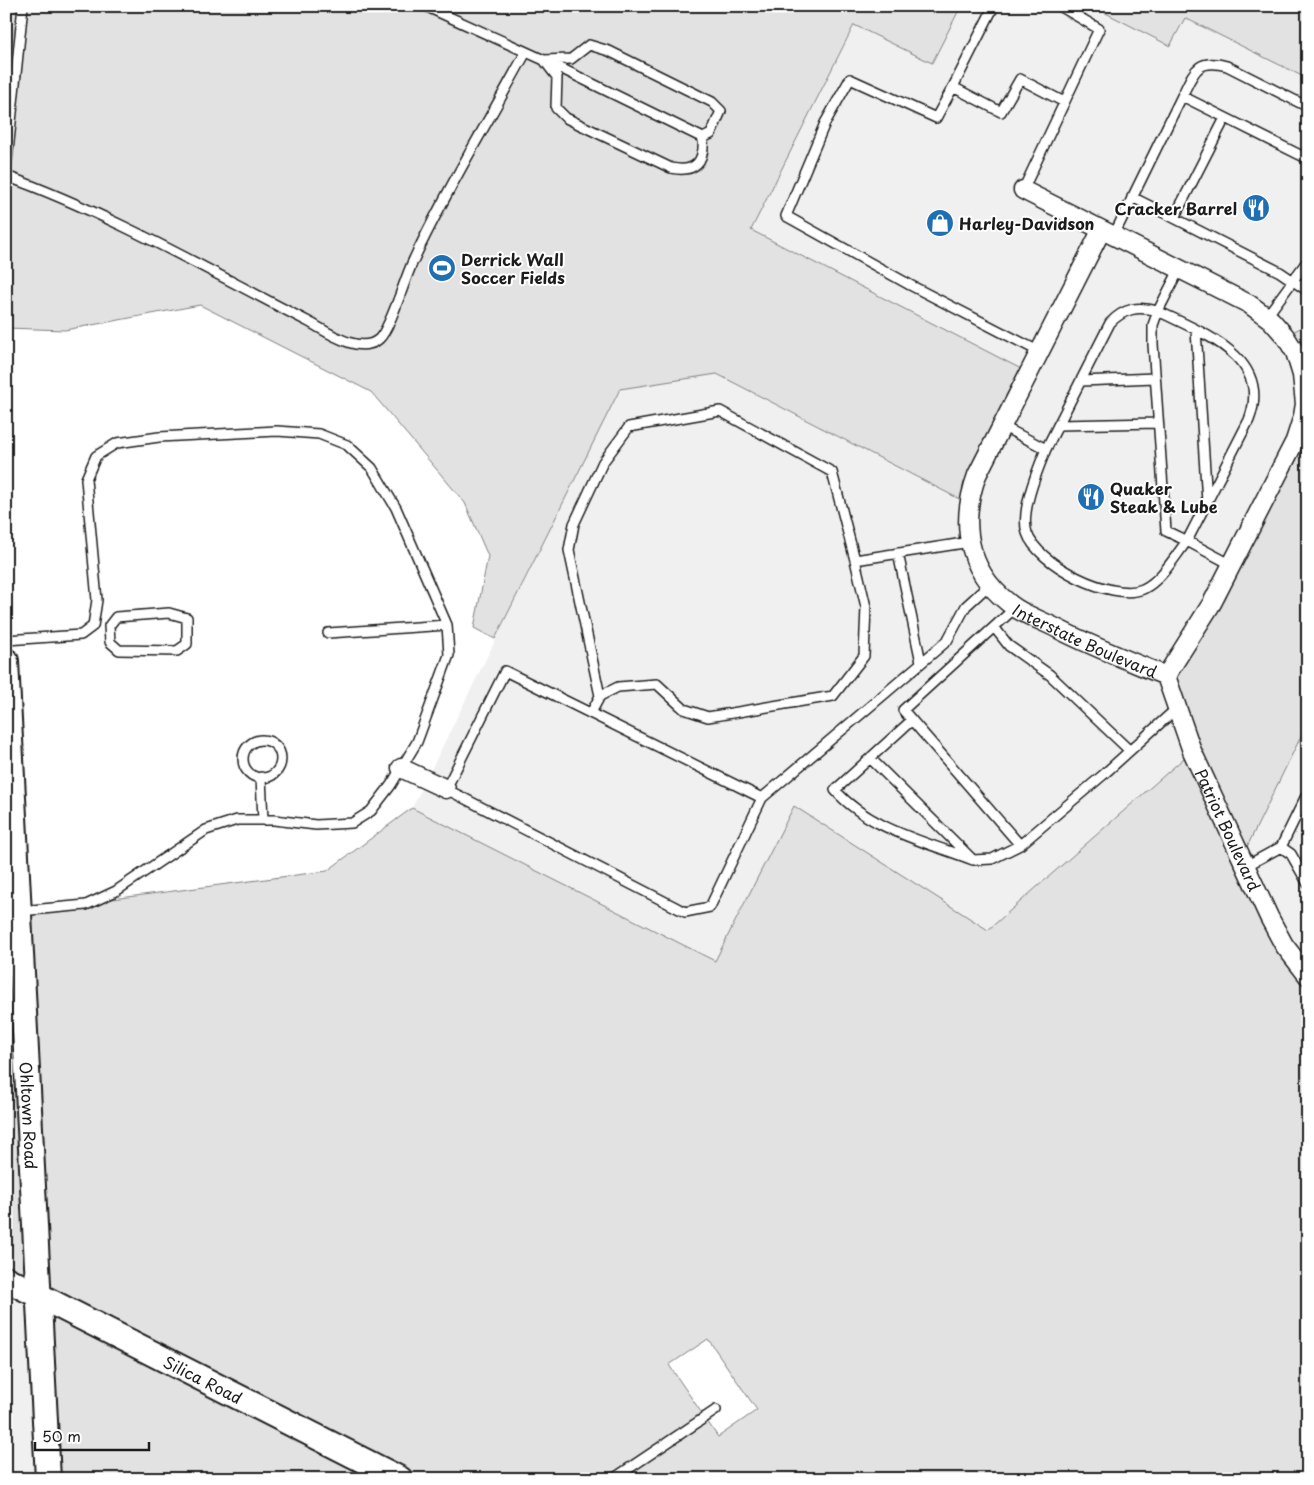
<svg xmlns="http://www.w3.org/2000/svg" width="1314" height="1485" font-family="'Playpen Sans',sans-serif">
	<rect width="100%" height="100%" fill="#fff"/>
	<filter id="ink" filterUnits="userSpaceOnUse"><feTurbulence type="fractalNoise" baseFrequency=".02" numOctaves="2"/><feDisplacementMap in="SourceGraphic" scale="10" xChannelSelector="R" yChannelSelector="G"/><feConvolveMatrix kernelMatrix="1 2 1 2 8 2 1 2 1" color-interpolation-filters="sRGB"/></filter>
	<g filter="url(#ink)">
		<!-- built -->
		<path fill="#f0f0f0" d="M 961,6 L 1092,6 L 1170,46 L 1185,18 L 1308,79 L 1308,324 L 1285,336 L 1305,404 L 1192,751 L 988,931 L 794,807 L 715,961 L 412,808 L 620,389 L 716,374 L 968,504 L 1028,373 L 751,230 L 855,25 L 932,63 Z
			M 1308,722 L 1308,976 L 1242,857 Z
			M 6,1279 L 38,1295 L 48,1479 L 23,1479 L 6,1470 Z"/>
		<!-- green -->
		<path fill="#e2e2e2" stroke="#7f7f7f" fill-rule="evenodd" d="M 6,6 L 961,6 L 932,63 L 854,25 L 751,230 L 1029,373 L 969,504 L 717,374 L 620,389 L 495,639 L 474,628 L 488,556 L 465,503 L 371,392 L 200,305 L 65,330 L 6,328 Z
			M 1092,6 L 1308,6 L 1308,79 L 1185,18 L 1170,46 Z
			M 1308,324 L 1308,722 L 1242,857 L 1308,976 L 1308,1479 L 48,1479 L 38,1295 L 6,1279 L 6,1083 L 26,1043 L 20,911 L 327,871 L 412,808 L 715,961 L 794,806 L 988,930 L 1192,751 L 1166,676 L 1303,416 L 1285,336 ZM 708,1339 L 757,1410 L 718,1437 L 669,1365 Z"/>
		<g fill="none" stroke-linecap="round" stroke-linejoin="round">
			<!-- lane casing -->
			<g stroke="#1c1c1c" stroke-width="12">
				<path id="lane" d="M 425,6 L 544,60 L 703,138
					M 994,6 L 953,87 L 1001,112 L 1020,79 L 1064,102
					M 589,45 L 609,51 L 712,102 L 721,111 L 711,134 L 703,138 C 705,162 695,173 671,168 L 566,118 L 556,108 L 557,77 L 544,60 L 571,59 Z
					M 953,87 L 936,118 L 850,79 L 825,123 L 786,216 L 910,285 L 1040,352
					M 1182,96 C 1194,72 1196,58 1227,66 L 1308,107
					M 6,171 L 23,6
					M 6,176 C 111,214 209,271 309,322 C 326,331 360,356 379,339 C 391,328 405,277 414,259 C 447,188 489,121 526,52
					M 1023,190 L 1099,29 L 1060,6
					M 1132,197 L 1174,218 L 1225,118
					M 1174,218 L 1280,272 L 1308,291
					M 1113,237 L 1182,96 L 1308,159
					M 1267,316 L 1308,260
					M 1196,330 L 1207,502
					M 1081,381 L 1155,378
					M 1058,425 L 1158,423
					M 1002,426 L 1046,449 C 1038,469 1020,511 1027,533 C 1037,564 1112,602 1143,589 C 1161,581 1175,556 1187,541 L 1232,565
					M 1046,449 L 1110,323 C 1124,308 1138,306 1158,311 L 1153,325 L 1153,344 L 1166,531 L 1187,541 L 1249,420 C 1273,357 1202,333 1158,311 L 1179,270
					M 898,553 L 921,662
					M 1016,607 L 903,710 L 1020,845 L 1103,775 L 1177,708
					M 169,613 L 187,618 L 187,644 L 177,651 L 119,650 L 110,642 L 109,626 L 116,617 Z
					M 994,627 L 1009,646 L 1050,675 L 1129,750
					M 328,633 L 447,625
					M 6,640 L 81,635 L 93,626 L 97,600 L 86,479 L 96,456 L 117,443 L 159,437 L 277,431 L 319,434 L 347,445 L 372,468 L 396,508 L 447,625 L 449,655 L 417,742 L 391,785 L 371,811 L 352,823 L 316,825 L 274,820 L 237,820 L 206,830 L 116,891 L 86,905 L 20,911
					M 600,696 L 618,687 L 657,684 L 684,709 L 708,717 L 833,696 L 864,656 L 866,607 L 855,560
					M 591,713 L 600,696 L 569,550 L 574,524 L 603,462 L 629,427 L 720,411 L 832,472 L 855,560 L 970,542
					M 912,720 L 835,790 C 869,829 926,842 973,860
					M243 759a19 19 0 1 1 38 0a19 19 0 1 1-38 0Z
					M 870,758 L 973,860 L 992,859 L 1020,845
					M 261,777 L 263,820
					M 762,798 L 710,907 L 685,912 L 446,789 L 505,671 L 762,798 L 947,641 L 966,606 L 990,584
					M 1281,847 L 1291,854 L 1308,884
					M 1246,866 L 1281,847 L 1308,792
					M 613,1479 L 716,1410"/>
			</g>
			<!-- street casing -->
			<g stroke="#1c1c1c" stroke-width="21">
				<g id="street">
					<path d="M 1023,190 L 1249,304 L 1271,320 L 1285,336 L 1295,352 L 1302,375 L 1305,404 L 1303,416 L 1295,441 L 1212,603 L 1166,676"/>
					<path id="s1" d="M 1101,231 L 977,475 C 958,527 969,577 1017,609 C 1030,617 1045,622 1058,629 C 1093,647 1130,661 1166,676"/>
					<path id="s2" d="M 1166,676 L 1192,751 L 1269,917 L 1284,945 L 1308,976"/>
					<path d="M 401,768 L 446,789"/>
				</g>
			</g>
			<!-- secondary casing -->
			<g stroke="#1c1c1c" stroke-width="28">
				<g id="secondary">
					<path id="s3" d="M 6,661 L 48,1479"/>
					<path id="s4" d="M 6,1279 L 400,1479"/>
				</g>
			</g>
			<!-- lane -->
			<use href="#lane" stroke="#fff" stroke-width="9"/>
			<!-- street -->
			<use href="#street" stroke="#fff" stroke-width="18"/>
			<!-- secondary -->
			<use href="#secondary" stroke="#fff" stroke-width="24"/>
		</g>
	</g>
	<!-- icons -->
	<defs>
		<g id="restaurant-disc" transform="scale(1.4375)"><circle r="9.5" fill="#1f6fb2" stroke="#fff"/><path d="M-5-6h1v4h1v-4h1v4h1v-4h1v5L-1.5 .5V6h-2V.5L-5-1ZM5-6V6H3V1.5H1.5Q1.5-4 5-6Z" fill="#fff"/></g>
		<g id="shop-disc" transform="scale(1.4375)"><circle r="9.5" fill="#1f6fb2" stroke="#fff"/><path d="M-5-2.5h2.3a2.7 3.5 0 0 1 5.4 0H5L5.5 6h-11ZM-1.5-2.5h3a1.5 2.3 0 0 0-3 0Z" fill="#fff"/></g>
		<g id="stadium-disc" transform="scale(1.4375)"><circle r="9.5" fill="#1f6fb2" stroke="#fff"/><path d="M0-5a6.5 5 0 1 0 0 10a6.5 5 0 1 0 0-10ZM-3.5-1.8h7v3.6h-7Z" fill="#fff"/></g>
	</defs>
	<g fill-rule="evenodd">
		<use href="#restaurant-disc" x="1256" y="208"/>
		<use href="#shop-disc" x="940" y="223"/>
		<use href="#stadium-disc" x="442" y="268"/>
		<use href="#restaurant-disc" x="1091" y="497"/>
	</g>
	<g text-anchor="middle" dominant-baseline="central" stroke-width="4" stroke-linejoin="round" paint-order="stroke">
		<!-- poi labels -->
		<g font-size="16" font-weight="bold" fill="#1c1c1c" stroke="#fff" text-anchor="start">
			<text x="1237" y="208" text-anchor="end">Cracker Barrel</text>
			<text x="959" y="223">Harley-Davidson</text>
			<text x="461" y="259">Derrick Wall<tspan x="461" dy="18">Soccer Fields</tspan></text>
			<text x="1110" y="488">Quaker<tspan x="1110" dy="18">Steak &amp; Lube</tspan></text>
		</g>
		<!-- street labels -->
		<g font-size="16" fill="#1c1c1c" stroke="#fff">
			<text stroke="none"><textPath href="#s1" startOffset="501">Interstate Boulevard</textPath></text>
			<text stroke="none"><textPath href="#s2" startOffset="166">Patriot Boulevard</textPath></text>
			<text stroke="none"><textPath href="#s3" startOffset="455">Ohltown Road</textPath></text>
			<text stroke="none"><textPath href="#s4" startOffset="221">Silica Road</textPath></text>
		</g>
	</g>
	<!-- margin -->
	<rect width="1314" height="1485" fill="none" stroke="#fff" stroke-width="25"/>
	<rect x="12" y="12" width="1289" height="1460" fill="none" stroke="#1c1c1c" stroke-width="2" filter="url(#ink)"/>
	<!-- scale -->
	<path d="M35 1442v8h114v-8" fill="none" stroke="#1c1c1c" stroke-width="2.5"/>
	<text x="42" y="1442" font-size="15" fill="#1c1c1c" stroke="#ffffff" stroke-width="4" paint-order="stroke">50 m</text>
</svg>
